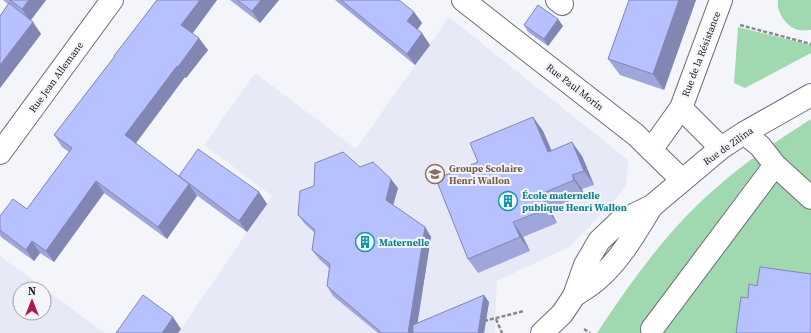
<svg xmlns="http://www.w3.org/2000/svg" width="811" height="333" font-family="'Source Serif 4',serif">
	<rect width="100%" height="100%" fill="#f3f5fb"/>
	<!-- built -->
	<path fill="#e7e9f7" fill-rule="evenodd" d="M 449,17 L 628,160 L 626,187 L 571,246 L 497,281 L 495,333 L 178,333 L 272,196 L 204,145 L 255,73 L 356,149 Z
		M 0,256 L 105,333 L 0,333 ZM 20,289 L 44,289 L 44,313 L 20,313 Z"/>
	<!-- green -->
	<path fill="#a0d8af" d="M 778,0 L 811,0 L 811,30 C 807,30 802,31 798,30 C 786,26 776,12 778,0 Z
		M 738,27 L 811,45 L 811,53 L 745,88 L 734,83 Z
		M 811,119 L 811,333 L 597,333 C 633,278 673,223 724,181 C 751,158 781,138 811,119 Z"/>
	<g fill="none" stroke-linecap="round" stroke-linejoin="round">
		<!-- minor casing -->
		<g stroke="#6d6e74" stroke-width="24">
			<path id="minor" d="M 463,0 L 636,135 L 682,180
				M 557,0 L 562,4
				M 681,108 L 721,148
				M 744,133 L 760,146 L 775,165 L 811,198
				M 651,150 L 681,108 L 721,0
				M 0,153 L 112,0
				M 574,296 C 582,290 592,285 599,278 C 621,259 637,230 652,206
				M 652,329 L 775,165
				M 542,333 L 562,314 L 574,296 L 585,265 L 599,241 L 619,222 L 652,206 L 721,148 L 744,133 L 811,95"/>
		</g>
		<!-- path -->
		<path stroke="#88898d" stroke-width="2.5" stroke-dasharray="4 2" stroke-linecap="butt" d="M 740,25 L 811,44
			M 496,319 L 502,333
			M 484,321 L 524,311
			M 584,329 L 590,333"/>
		<!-- minor -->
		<use href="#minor" stroke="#fff" stroke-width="22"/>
	</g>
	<!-- wall -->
	<path fill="#9ea6db" d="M 3,0 L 46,0 L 31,20 L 41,34 L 0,88 L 0,16 L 8,4 Z
		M 157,0 L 217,0 L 192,33 L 208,50 L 186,78 L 185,77 L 136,143 L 180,178 L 179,176 L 259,192 L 267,204 L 247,232 L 195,194 L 197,196 L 167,239 L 104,193 L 54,262 L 40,253 L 34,261 L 1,237 L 0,235 L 0,216 L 27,209 L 69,152 L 62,147 L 54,135 L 114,57 L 114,56 Z
		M 230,0 L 279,0 L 260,23 Z
		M 335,0 L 399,0 L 414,12 L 422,23 L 417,30 L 430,45 L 415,65 Z
		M 629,0 L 696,0 L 664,90 L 620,75 L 608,59 Z
		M 524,25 L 563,26 L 548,46 L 528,32 Z
		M 533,117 L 543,131 L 552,151 L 582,156 L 594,185 L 582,189 L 584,195 L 550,209 L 557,223 L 523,237 L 530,251 L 478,273 L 468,259 Z
		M 314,186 L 398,188 L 393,205 L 425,227 L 431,237 L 417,323 L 489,302 L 484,333 L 378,333 L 333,296 L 327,286 L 329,268 L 319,259 L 312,250 L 315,233 L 305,224 L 298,215 Z"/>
	<!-- shaded-wall -->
	<path fill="#8187b2" d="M 29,0 L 46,0 L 30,21 L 22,9 Z
		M 200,0 L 217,0 L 190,37 L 181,25 Z
		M 261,0 L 279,0 L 260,23 L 252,11 Z
		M 679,0 L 696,0 L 664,90 L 653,74 Z
		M 414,12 L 422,23 L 415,33 L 407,21 Z
		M 558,19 L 563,26 L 548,46 L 544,39 Z
		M 33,22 L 41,34 L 0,88 L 0,65 Z
		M 422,33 L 430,45 L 415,65 L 407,54 Z
		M 199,38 L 208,50 L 186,78 L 178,67 Z
		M 177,66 L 185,77 L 133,147 L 125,135 Z
		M 533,117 L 543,131 L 558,166 L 548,152 Z
		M 572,142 L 582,156 L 594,185 L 584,171 Z
		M 572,175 L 582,189 L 584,195 L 574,180 Z
		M 391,179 L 398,188 L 392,209 L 386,200 Z
		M 96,181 L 104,193 L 54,262 L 46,251 Z
		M 189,184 L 197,196 L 167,239 L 158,227 Z
		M 259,192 L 267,204 L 247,232 L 239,221 Z
		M 541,194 L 550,209 L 557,223 L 547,209 Z
		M 513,222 L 523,237 L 530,251 L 520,237 Z
		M 425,227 L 431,237 L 416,333 L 408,333 Z
		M 32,241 L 40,253 L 34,261 L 26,250 Z
		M 484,295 L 489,302 L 484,333 L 478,333 Z
		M 173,317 L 181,329 L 178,333 L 162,333 Z"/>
	<!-- building -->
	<path fill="#b8c1ff" stroke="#8187b2" d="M 10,0 L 29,0 L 22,9 Z
		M 157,0 L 200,0 L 181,25 L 199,38 L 178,67 L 177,66 L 125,135 L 189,184 L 158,227 L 96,181 L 46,251 L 32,241 L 26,250 L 0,230 L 0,216 L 13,199 L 27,209 L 49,179 L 72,148 L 54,135 L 115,56 L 114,56 Z
		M 237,0 L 261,0 L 252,11 Z
		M 341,0 L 399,0 L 414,12 L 407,21 L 422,33 L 407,54 Z
		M 629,0 L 679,0 L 653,74 L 608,59 Z
		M 9,3 L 33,22 L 0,65 L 0,16 Z
		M 538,5 L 558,19 L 544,39 L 524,25 Z
		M 533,117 L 548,152 L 572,142 L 584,171 L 572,175 L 574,180 L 541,194 L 547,209 L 513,222 L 520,237 L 468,259 L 436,179 L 478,162 L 470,143 Z
		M 198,149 L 259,192 L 239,221 L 179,176 Z
		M 343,152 L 360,167 L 373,162 L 391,179 L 386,200 L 425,227 L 408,333 L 382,333 L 327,286 L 330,264 L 312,250 L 315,230 L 298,215 L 300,191 L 314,186 L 315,163 Z
		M 760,267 L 811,274 L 811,333 L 736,333 L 741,297 L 748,298 L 749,284 L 757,286 Z
		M 143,295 L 173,317 L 162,333 L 116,333 Z
		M 484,295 L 478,333 L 413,333 L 413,325 Z"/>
	<!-- icons -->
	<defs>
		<g id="school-ring" transform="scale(1)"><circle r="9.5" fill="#f3f5fb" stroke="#8d6e63" stroke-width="1.5"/><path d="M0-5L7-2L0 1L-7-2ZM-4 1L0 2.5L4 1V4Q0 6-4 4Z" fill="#8d6e63"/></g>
		<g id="building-ring" transform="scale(1)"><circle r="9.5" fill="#f3f5fb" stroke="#0f9aa8" stroke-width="1.5"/><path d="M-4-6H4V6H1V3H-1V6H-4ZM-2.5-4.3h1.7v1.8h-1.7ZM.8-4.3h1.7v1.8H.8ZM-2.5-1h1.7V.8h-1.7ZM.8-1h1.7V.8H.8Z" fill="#0f9aa8"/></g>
	</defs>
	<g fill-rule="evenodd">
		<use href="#school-ring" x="435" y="174"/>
		<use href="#building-ring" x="508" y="201"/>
		<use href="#building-ring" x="365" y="242"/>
	</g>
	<g text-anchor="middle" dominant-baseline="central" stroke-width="4" stroke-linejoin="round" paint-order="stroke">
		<!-- street labels -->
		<g font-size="10" fill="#202023" stroke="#f3f5fb">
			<text transform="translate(701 54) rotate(-69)">Rue de la Résistance</text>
			<text transform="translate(56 77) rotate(-54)">Rue Jean Allemane</text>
			<text transform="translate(575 87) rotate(38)">Rue Paul Morin</text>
			<text transform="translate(728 146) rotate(-35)">Rue de Zilina</text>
		</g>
		<!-- education labels -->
		<g font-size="10" font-weight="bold" fill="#785e54" stroke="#f3f5fb" text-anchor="start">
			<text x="449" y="168">Groupe Scolaire<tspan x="449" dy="12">Henri Wallon</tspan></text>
		</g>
		<!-- culture labels -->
		<g font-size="10" font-weight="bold" fill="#0d838f" stroke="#f3f5fb" text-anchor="start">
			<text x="522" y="195">École maternelle<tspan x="522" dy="12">publique Henri Wallon</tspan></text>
			<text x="379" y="242">Maternelle</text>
		</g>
	</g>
	<!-- north arrow -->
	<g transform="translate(32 301)"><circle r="19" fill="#f3f5fb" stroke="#9fa0a5"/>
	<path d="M0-3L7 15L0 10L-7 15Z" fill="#ac194a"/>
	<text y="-6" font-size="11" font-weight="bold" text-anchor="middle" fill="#202023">N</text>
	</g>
</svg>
